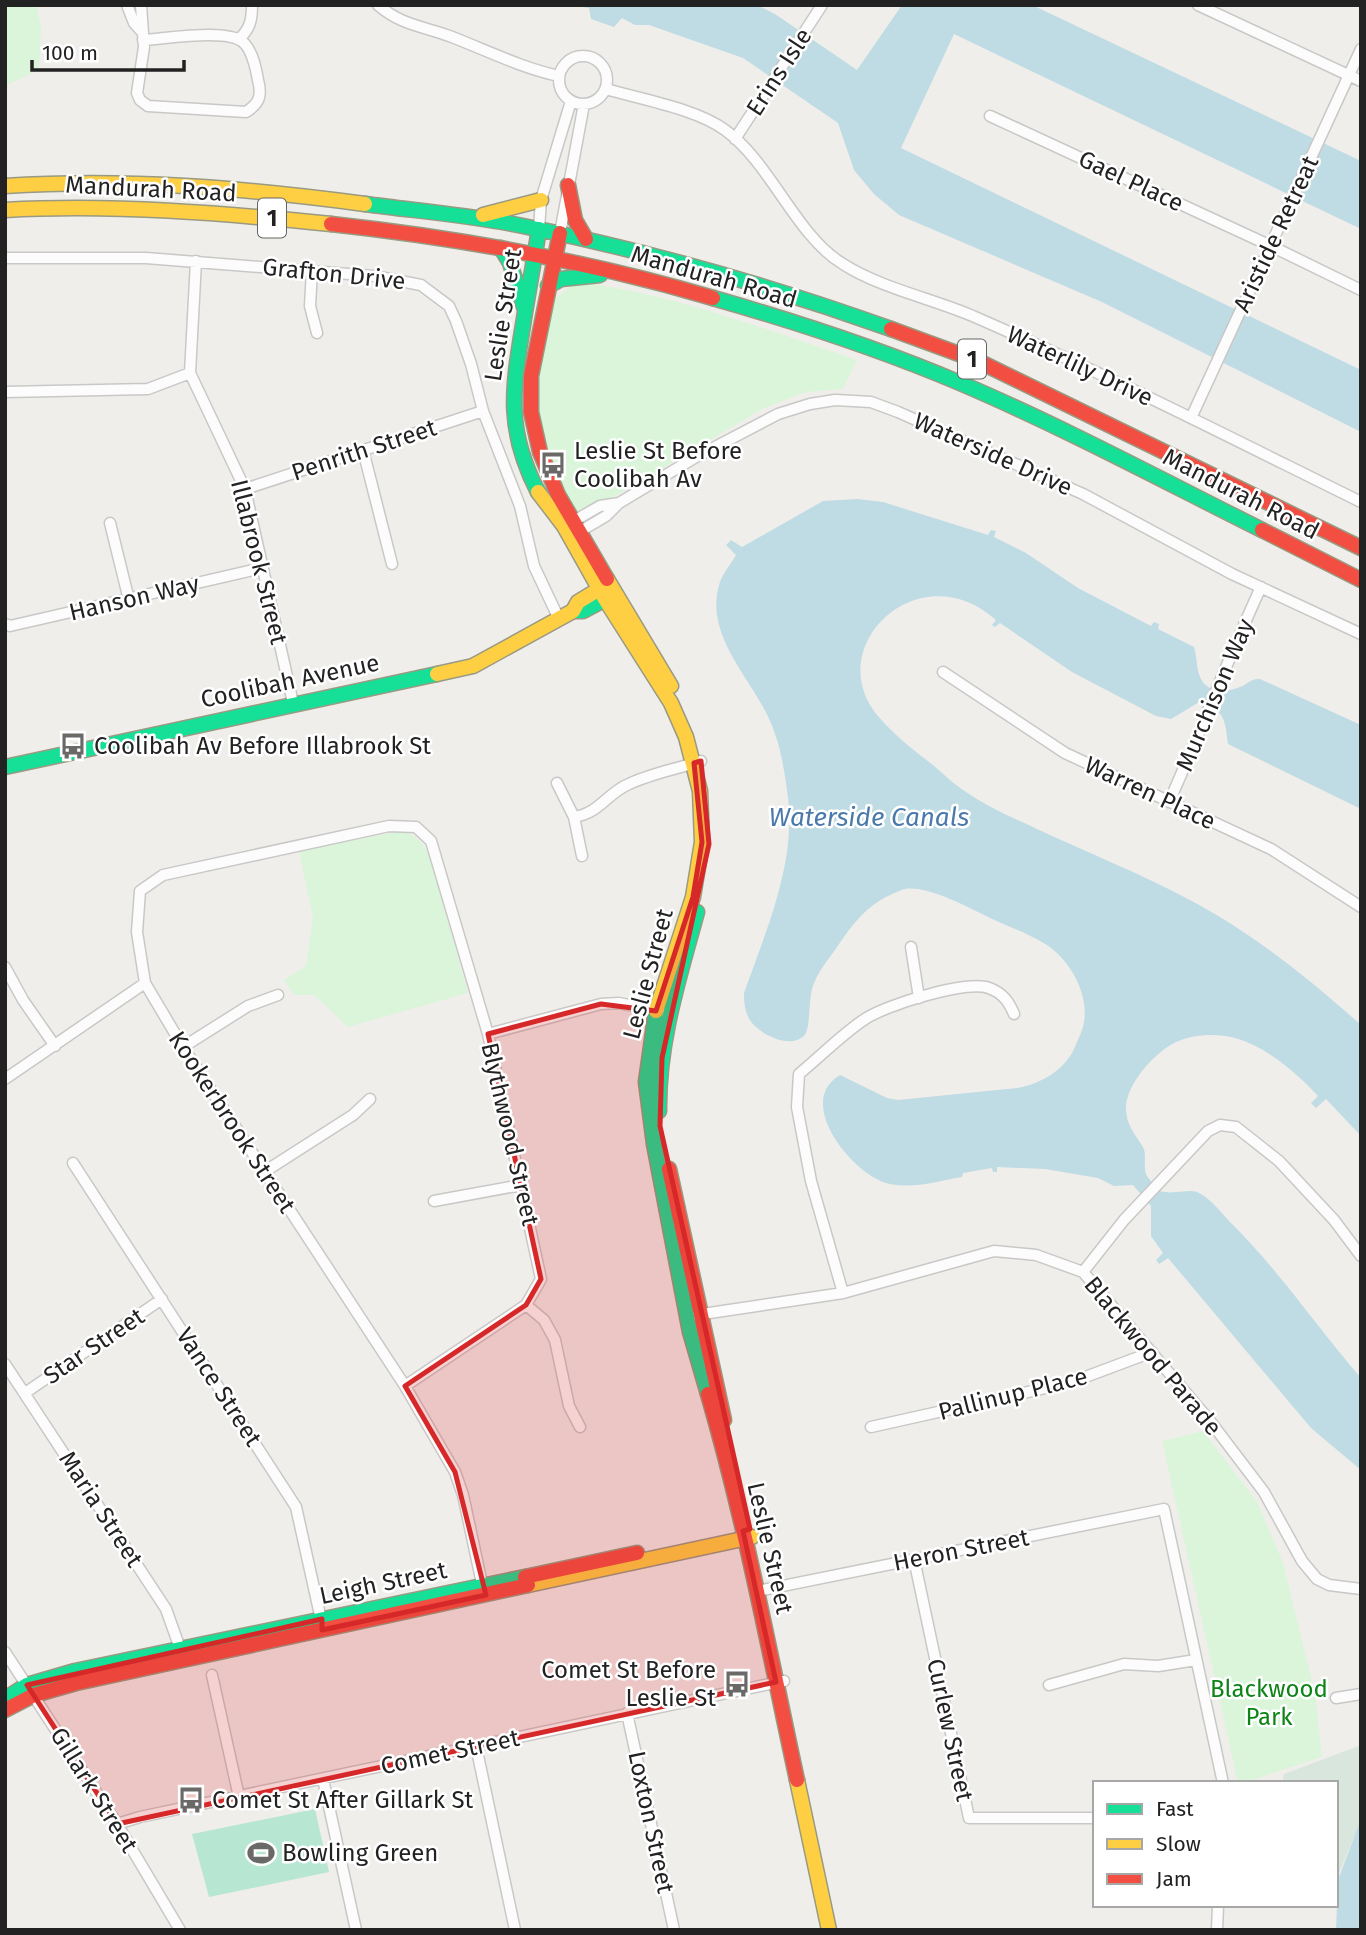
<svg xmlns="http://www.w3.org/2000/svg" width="1366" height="1935" font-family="'Fira Sans',sans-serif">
	<rect width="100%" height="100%" fill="#f0eeeb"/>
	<!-- wetland -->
	<path fill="#d9e6de" d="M 1361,1745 L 1361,1825 L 1356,1832 L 1336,1881 L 1336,1783 L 1282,1783 L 1284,1774 Z"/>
	<!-- park -->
	<path fill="#daf5da" d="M 5,5 L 36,5 L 41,26 L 39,70 L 5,86 Z
		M 586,283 C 676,295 770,331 857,360 L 843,389 L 806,392 L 764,408 L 619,494 L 579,512 L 570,504 L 543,450 L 535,399 L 539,362 L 553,300 L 573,285 Z
		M 401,831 C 418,835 424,844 431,860 L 468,993 L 348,1027 L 314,995 L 294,995 L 284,980 L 306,966 L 313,918 L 299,851 Z
		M 1203,1431 L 1257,1502 L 1283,1563 L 1315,1694 L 1322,1757 L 1243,1783 L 1238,1783 L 1162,1441 Z"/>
	<!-- pitch -->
	<path fill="#b7e6d2" d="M 315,1809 L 329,1872 L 209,1897 L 192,1834 Z"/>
	<!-- water -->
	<path fill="#bfdbe3" d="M 569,5 L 757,5 L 775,14 L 857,70 L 902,5 L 1032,5 L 1361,161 L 1361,229 L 954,34 L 901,148 L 1361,370 L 1361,432 L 1102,302 L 899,215 L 874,194 L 854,170 L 838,123 L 743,58 L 649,25 L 635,25 L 622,18 L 614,27 L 591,19 L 589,8 Z
		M 857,499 L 883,502 L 988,535 L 991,530 L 996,531 L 994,537 L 1026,553 L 1078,588 L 1151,626 L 1154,622 L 1159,624 L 1158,629 L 1194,647 C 1197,656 1196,665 1199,674 C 1205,694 1225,693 1240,687 C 1248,684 1251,678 1260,679 L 1361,725 L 1361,809 L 1228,744 C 1225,720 1225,711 1201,701 L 1171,719 L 1156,716 L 1072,672 L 1000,623 L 995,627 L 992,625 L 996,620 C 918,551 820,648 878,716 C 893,734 911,748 929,762 C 942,772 953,784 966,792 C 988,807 1013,818 1037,829 C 1086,852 1137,872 1186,898 C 1250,931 1307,977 1361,1025 L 1361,1136 L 1326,1099 L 1316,1108 L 1311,1103 L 1318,1096 C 1297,1073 1265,1046 1235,1038 C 1217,1033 1193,1034 1176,1042 C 1155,1052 1126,1084 1126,1108 C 1126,1125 1135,1134 1143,1147 C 1147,1155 1143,1166 1146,1174 C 1148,1179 1156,1186 1160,1191 C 1172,1195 1188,1189 1197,1192 C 1209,1197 1220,1211 1229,1221 C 1278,1269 1316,1326 1361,1378 L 1361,1470 L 1311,1428 L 1168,1258 L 1159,1264 L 1156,1260 L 1163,1253 L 1151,1236 L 1151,1206 L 1133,1185 L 1114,1186 L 1098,1178 L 1045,1169 L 997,1167 L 997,1172 L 993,1172 L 992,1168 L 963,1173 L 962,1177 C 937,1181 911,1190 886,1183 C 852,1173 794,1102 840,1075 L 887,1098 L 898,1100 L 1017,1088 C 1041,1084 1065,1070 1075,1047 C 1077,1041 1081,1034 1083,1027 C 1091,997 1071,961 1047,945 C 1028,933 1004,925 984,915 C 966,906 926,885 905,889 C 899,890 891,895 886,897 C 862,910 850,928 835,950 C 827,961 817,973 813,986 C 808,999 811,1029 804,1036 C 790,1049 762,1035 752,1023 C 745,1014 744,1004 744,993 C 766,931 796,864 788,797 C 785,776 782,753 775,734 C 760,684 701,639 720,582 C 723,573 731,564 736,555 L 726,545 L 731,540 L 742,547 L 823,501 Z
		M 1361,1819 L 1361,1930 L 1336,1930 L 1338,1880 Z"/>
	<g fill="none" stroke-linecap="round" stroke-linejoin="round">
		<!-- street casing -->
		<g stroke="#c9c8c7" stroke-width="13">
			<path id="street" d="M 127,5 L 134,23 L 142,32
				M 141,5 L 144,47 L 137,93 L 140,100 L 148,106 L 246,112 C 260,103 262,95 258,80 C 256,69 253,53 245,44 C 231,27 165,39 143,40
				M 378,5 C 402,26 424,26 452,37 C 488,51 522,68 559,76
				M 1198,5 L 1361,81
				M 239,39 C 250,29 252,20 252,5
				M559 80a24 24 0 1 1 48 0a24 24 0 1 1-48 0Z
				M 606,89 C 640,99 697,109 725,130 C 771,163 796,236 843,264 C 880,288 934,299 975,317 C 1106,374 1233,439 1361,502
				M 990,116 L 1271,246 L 1361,290
				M 735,139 L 822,5
				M 539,229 L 541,200 L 571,101
				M 560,233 L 584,104
				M 5,258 L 146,258 L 374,276 L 421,285 L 449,306 L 456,321 L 471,364 L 483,411 L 520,506 L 534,566 L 559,619
				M 196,261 L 190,373 L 245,489 L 293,703
				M 312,270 L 310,306 L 317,333
				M 5,392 L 148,389 L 190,373
				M 1191,418 L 1361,49
				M 363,450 L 392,564
				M 245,489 L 483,411
				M 110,523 L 129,600
				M 567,525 L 600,506 L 619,503
				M 574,535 L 606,516 L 619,503 L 696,457 L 778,414 L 810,404 L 835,400 L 871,402 L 898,412 L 1083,494 L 1232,574 L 1361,634
				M 5,624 L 10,626 L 262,568
				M 943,672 L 1065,753 L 1271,849 L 1361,907
				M 557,783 L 574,817 L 582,856
				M 1169,802 C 1201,731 1228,658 1261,587
				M 574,817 C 600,813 607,793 629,784 C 652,773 677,769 701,761
				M 911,947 L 919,998
				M 5,967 L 23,1000 L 55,1046
				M 488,1034 L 601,1004 L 619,1003 L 662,1012
				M 183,1047 L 248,1006 L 278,995
				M 5,1079 L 145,983
				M 73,1163 L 296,1507 L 322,1624
				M 264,1172 L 353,1115 L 370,1099
				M 434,1201 L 521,1185
				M 1083,1272 L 1124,1220 L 1208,1131 L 1220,1125 L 1236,1127 L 1279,1161 L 1334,1220 L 1361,1256
				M 843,1293 L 811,1181 L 797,1107 L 799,1074 C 821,1056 842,1034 865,1019 C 886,1005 966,980 989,988 C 1003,993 1009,1002 1014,1014
				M 526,1305 L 544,1320 L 555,1340 L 569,1406 L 580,1427
				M 696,1315 L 843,1293 L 994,1251 L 1036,1255 L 1083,1272 L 1210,1421 L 1264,1492 L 1302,1561 L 1317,1579 L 1329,1585 L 1361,1589
				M 5,1364 L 166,1609 L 182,1654
				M 405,1386 L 526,1305 L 541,1279 L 488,1034 L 431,841 L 416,827 L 389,826 L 163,875 L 140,891 L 137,932 L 145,983 L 183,1047 L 405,1386 L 455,1472 L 463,1495 L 484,1593
				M 25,1393 L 162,1299
				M 871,1427 L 1072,1382 L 1152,1352
				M 914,1559 L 969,1818 L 1095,1818
				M 758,1591 L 1164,1509 L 1223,1783
				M 5,1652 L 117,1824 L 180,1930
				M 212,1675 L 239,1797
				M 1049,1685 L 1124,1664 L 1158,1666 L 1196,1660
				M 1336,1698 L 1361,1694
				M 627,1713 L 674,1930
				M 476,1746 L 515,1930
				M 323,1779 L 356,1930
				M 117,1824 L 140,1817 L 784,1681
				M 1217,1930 L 1218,1905"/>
		</g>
		<!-- fast casing -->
		<g stroke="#999a82" stroke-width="17">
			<path id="fast" d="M 365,204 C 417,211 471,215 523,226 C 648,251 771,286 891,329
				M 501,248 L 510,263 L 525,310
				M 548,286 L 561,279 L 600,275
				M 713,298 C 797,322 880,349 960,383 C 1063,427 1162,480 1262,530
				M 538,492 C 506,430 512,391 523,325 C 528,293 534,261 539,229
				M 573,611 L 583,611 L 613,595
				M 5,767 L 437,674
				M 656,1011 L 646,1082 L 654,1144 L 690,1332 L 708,1394
				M 659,1111 C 658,1042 679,978 697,912
				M 5,1699 L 27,1685 L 75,1671 L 525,1577"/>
		</g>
		<!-- slow casing -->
		<g stroke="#999a82" stroke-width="17">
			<path id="slow" d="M 5,186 C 125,178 245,188 365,204
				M 5,210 C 114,204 222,213 331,224
				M 483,215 L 541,200
				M 538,492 L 564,526 L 605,599 L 671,703 L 686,737 L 700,791 L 702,842 L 693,897 L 656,1011
				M 607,579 L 671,686
				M 437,674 L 473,666 L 573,611 L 578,602 L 606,585
				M 528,1585 L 752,1537
				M 797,1780 L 829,1930"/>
		</g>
		<!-- jam casing -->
		<g stroke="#999a82" stroke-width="17">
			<path id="jam" d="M 568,185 L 575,220 L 586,239
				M 331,224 C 460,238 588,261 713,298
				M 560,233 L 531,376 L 531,412 L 540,452 L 558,495 L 607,579
				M 891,329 L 978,361 L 1361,548
				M 1262,530 L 1361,580
				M 669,1169 L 724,1420
				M 708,1394 C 745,1521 769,1651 797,1780
				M 525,1577 L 637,1553
				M 5,1710 L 34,1695 L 76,1683 L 528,1585"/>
		</g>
		<!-- street -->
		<use href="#street" stroke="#fdfcfc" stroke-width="10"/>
		<!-- fast -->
		<use href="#fast" stroke="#16e098" stroke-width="14"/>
		<!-- slow -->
		<use href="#slow" stroke="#ffcf43" stroke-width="14"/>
		<!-- jam -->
		<use href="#jam" stroke="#f24e42" stroke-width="14"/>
	</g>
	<!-- marked area -->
	<path fill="#d62828" fill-opacity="0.2" stroke="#d62828" stroke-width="5" stroke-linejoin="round" d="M 701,761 L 709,844 L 662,1058 L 660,1126 L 750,1529 L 743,1531 L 776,1682 L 117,1824 L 27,1685 L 322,1619 L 322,1630 L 486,1595 L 455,1472 L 405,1386 L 526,1305 L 541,1279 L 488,1034 L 601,1004 L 656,1011 L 693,897 L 702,842 L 694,763 Z"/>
	<!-- icons -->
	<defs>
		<g id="bus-bare" transform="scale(2.1)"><path d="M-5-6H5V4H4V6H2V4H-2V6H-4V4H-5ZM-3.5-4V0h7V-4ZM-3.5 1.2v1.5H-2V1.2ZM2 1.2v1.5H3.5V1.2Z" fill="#6a6968" stroke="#fff" stroke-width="2.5" paint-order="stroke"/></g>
		<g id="stadium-bare" transform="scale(2.1)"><path d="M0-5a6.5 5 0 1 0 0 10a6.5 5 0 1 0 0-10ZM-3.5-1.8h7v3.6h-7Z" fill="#6a6968" stroke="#fff" stroke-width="2.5" paint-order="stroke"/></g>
	</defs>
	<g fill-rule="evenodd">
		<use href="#bus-bare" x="553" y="465"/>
		<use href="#bus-bare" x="73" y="746"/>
		<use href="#bus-bare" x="737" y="1684"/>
		<use href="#bus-bare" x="191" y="1800"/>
		<use href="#stadium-bare" x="261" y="1853"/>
	</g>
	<g text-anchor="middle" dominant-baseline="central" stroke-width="5" stroke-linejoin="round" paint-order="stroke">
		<!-- shield labels -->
		<g fill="#fff" stroke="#646464" stroke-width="2">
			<rect x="258" y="198.5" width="28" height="39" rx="5"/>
			<rect x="958" y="339.5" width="28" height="39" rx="5"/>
		</g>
		<g font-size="23" font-weight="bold" fill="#222">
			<text x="272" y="218">1</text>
			<text x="972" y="359">1</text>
		</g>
		<!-- street labels -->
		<g font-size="24" fill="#222" stroke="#fff">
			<text transform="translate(779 72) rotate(-57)">Erins Isle</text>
			<text transform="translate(1131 181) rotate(25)">Gael Place</text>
			<text transform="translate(151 189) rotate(3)">Mandurah Road</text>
			<text transform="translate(1276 234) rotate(-65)">Aristide Retreat</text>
			<text transform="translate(334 274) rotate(6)">Grafton Drive</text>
			<text transform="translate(714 277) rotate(16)">Mandurah Road</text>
			<text transform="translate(503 315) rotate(-81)">Leslie Street</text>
			<text transform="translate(1080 366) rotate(25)">Waterlily Drive</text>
			<text transform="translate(364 450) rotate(-18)">Penrith Street</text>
			<text transform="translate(993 454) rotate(24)">Waterside Drive</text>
			<text transform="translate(1241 494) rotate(27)">Mandurah Road</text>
			<text transform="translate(259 562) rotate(76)">Illabrook Street</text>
			<text transform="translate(134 598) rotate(-13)">Hanson Way</text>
			<text transform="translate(290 681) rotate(-12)">Coolibah Avenue</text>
			<text transform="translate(1215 695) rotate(-67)">Murchison Way</text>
			<text transform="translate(1150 793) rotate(25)">Warren Place</text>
			<text transform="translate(648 974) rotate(-75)">Leslie Street</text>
			<text transform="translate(232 1122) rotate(57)">Kookerbrook Street</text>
			<text transform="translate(510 1134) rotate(77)">Blythwood Street</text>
			<text transform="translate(94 1346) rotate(-34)">Star Street</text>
			<text transform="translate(1153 1356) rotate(50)">Blackwood Parade</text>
			<text transform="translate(219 1387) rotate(57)">Vance Street</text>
			<text transform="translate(1013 1394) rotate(-14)">Pallinup Place</text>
			<text transform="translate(101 1509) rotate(57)">Maria Street</text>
			<text transform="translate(770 1548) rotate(77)">Leslie Street</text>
			<text transform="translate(961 1550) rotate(-11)">Heron Street</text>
			<text transform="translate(383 1583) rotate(-12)">Leigh Street</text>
			<text transform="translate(950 1730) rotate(78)">Curlew Street</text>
			<text transform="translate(450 1752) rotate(-12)">Comet Street</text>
			<text transform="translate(94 1790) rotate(58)">Gillark Street</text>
			<text transform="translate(651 1822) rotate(78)">Loxton Street</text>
		</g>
		<!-- poi labels -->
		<g font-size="24" fill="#222" stroke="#fff" text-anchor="start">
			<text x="574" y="451">Leslie St Before<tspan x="574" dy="28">Coolibah Av</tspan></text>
			<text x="94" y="746">Coolibah Av Before Illabrook St</text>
			<text x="716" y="1670" text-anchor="end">Comet St Before<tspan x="716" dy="28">Leslie St</tspan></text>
			<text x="212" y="1800">Comet St After Gillark St</text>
			<text x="282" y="1853">Bowling Green</text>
		</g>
		<!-- park labels -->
		<g font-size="24" fill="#0c8416" stroke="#fff">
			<text x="1269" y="1689">Blackwood<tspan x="1269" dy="28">Park</tspan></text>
		</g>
		<!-- water labels -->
		<g font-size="26" font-style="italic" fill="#4a7aab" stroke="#fff">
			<text x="869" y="817">Waterside Canals</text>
		</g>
	</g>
	<!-- border -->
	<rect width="1366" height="1935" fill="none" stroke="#222222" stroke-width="14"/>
	<!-- legend -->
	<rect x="1093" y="1781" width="245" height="126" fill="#ffffff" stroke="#a7a7a7" stroke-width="2"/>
	<rect x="1107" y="1804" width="35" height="10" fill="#16e098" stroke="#a7a7a7" stroke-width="2"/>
	<text x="1156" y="1816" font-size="21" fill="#222222">Fast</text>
	<rect x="1107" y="1839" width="35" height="10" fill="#ffcf43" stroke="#a7a7a7" stroke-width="2"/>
	<text x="1156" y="1851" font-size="21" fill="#222222">Slow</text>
	<rect x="1107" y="1874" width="35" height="10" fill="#f24e42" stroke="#a7a7a7" stroke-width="2"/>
	<text x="1156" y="1886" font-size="21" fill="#222222">Jam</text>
	<!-- scale -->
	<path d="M32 60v10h152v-10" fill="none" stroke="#222222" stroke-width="3.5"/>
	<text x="42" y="60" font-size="21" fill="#222222" stroke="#ffffff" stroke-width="5" paint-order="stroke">100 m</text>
</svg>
